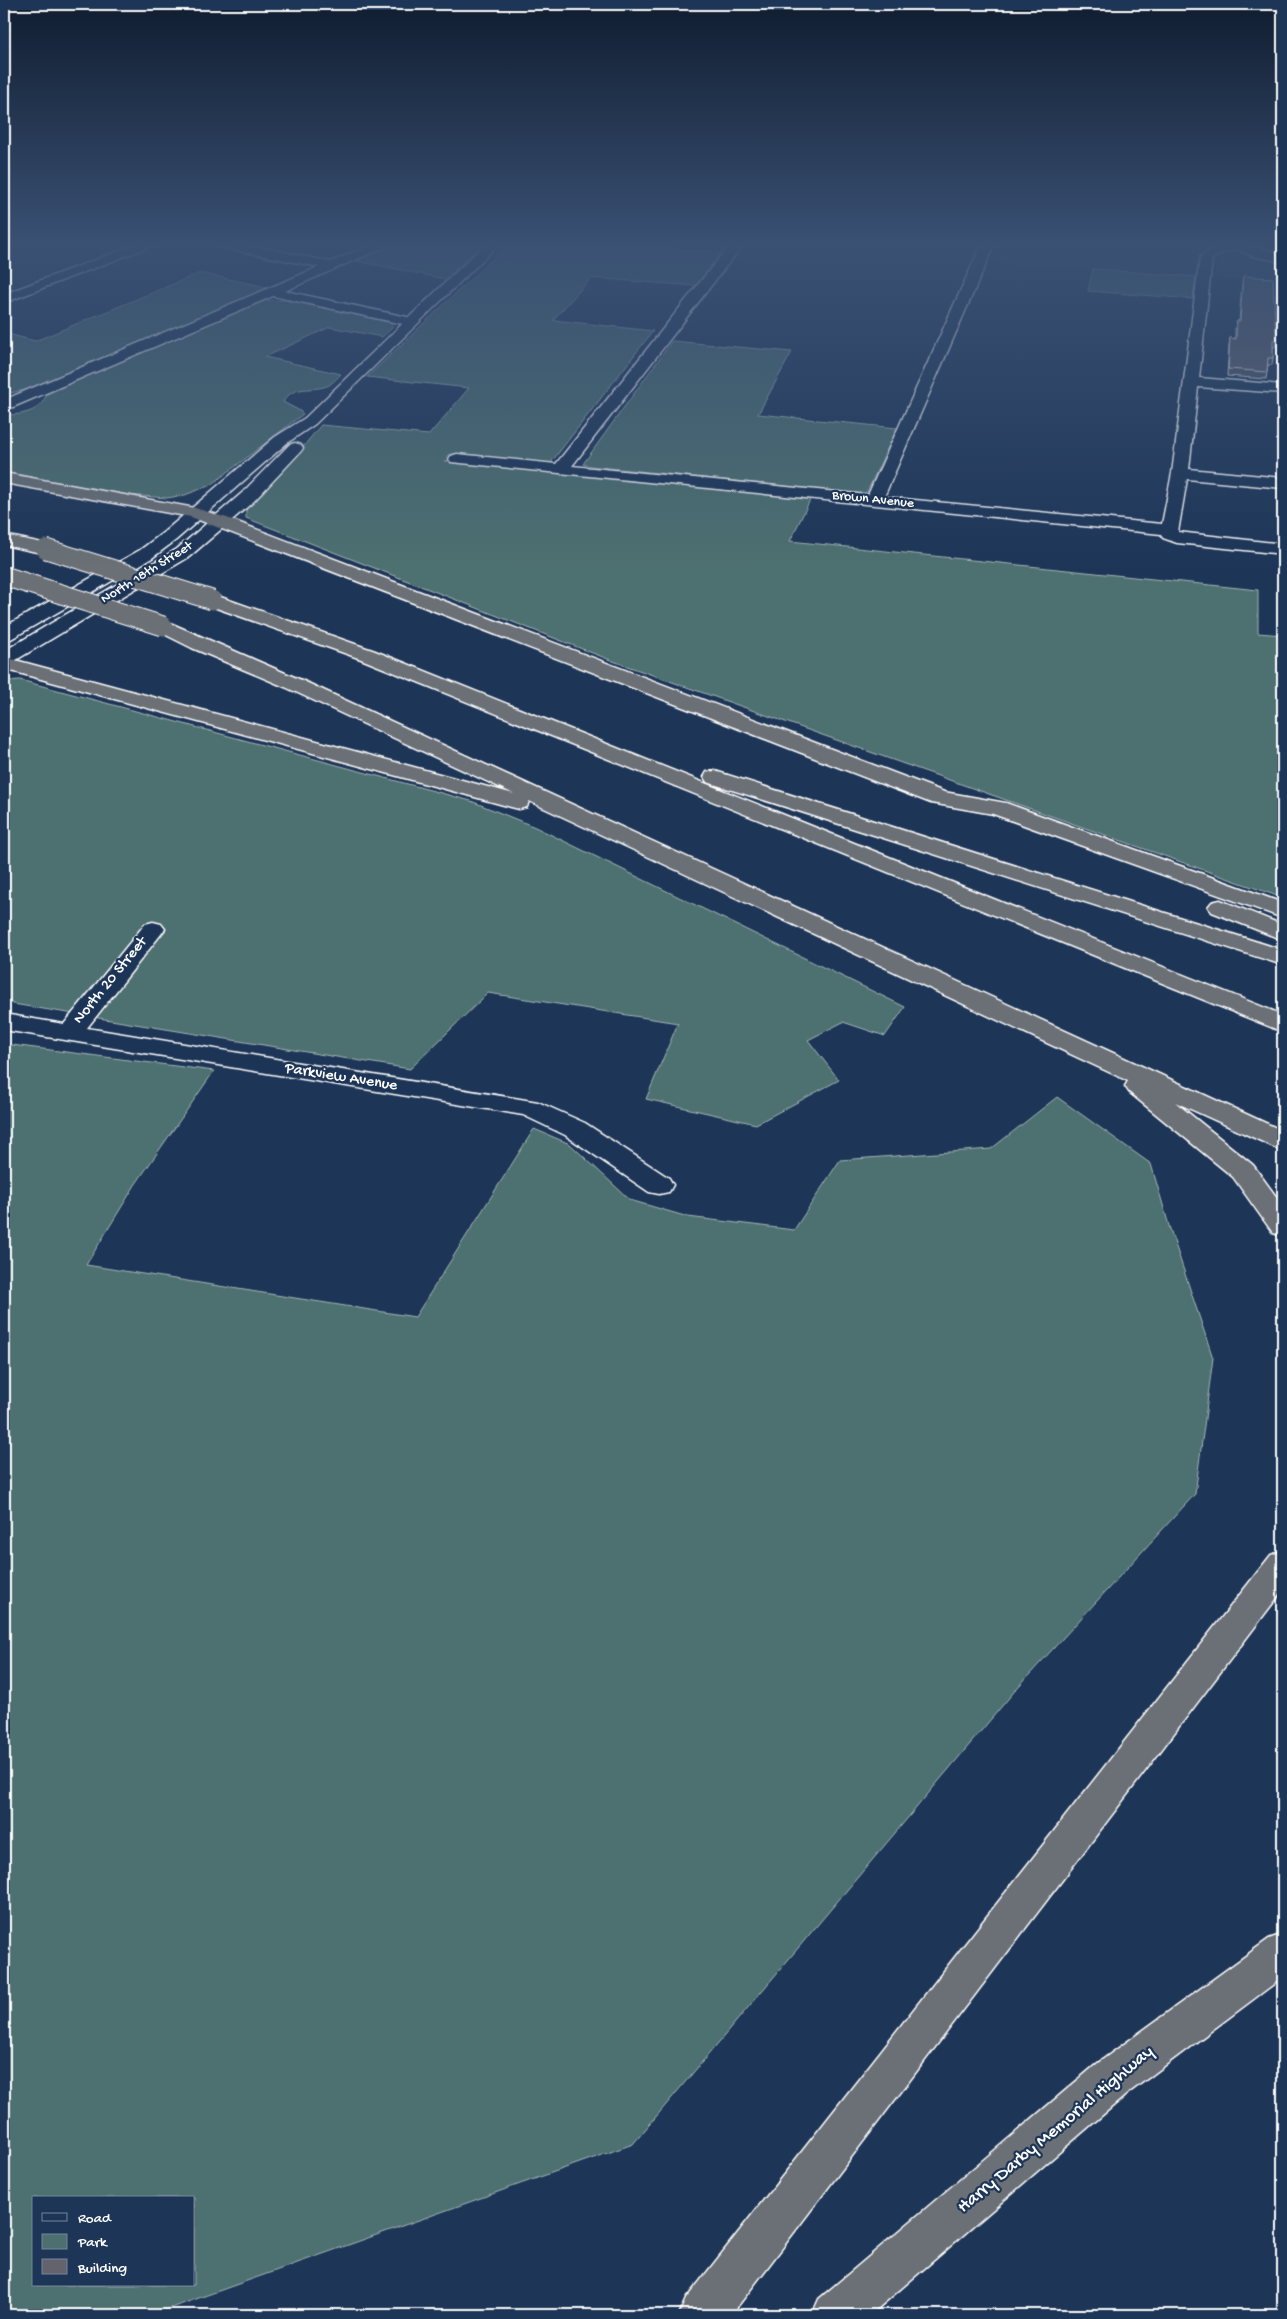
<svg xmlns="http://www.w3.org/2000/svg" width="1287" height="2319" font-family="'Gochi Hand',sans-serif">
	<rect width="100%" height="100%" fill="#1d3557"/>
	<filter id="ink" filterUnits="userSpaceOnUse"><feTurbulence type="fractalNoise" baseFrequency=".02" numOctaves="2"/><feDisplacementMap in="SourceGraphic" scale="10" xChannelSelector="R" yChannelSelector="G"/><feConvolveMatrix kernelMatrix="1 2 1 2 8 2 1 2 1" color-interpolation-filters="sRGB"/></filter>
	<g filter="url(#ink)">
		<!-- built -->
		<path fill="#32425e" d="M 999,243 L 1211,243 L 1212,244 L 1212,247 L 1201,254 L 1196,277 L 991,262 Z
			M 1239,252 L 1283,262 L 1283,284 L 1215,278 L 1218,259 L 1222,255 Z"/>
		<!-- green -->
		<path fill="#4e6f70" stroke="#a6b7b8" fill-rule="evenodd" d="M 397,243 L 483,243 L 445,279 L 357,261 Z
			M 509,243 L 623,243 L 623,245 L 721,253 L 696,286 L 591,278 L 553,320 L 653,331 L 549,465 L 450,454 L 444,461 L 811,498 L 790,541 L 1258,590 L 1258,633 L 1283,635 L 1283,898 L 613,661 L 246,518 L 246,509 L 283,471 L 321,425 L 429,435 L 469,388 L 367,377 Z
			M 1093,269 L 1196,277 L 1193,299 L 1088,291 Z
			M 200,273 L 272,288 L 31,389 L 4,394 L 4,333 L 35,341 Z
			M 285,300 L 389,322 L 393,327 L 382,337 L 330,327 L 265,357 L 341,374 C 338,377 334,382 329,385 C 313,393 294,383 283,402 L 300,411 L 303,414 L 211,485 L 185,495 L 167,498 L 129,495 L 4,472 L 4,415 C 16,415 31,414 40,405 C 46,399 44,395 53,390 L 265,301 Z
			M 672,341 L 792,352 L 758,414 L 897,428 L 867,492 L 860,494 L 591,466 L 583,464 Z
			M 20,680 L 471,801 L 535,827 L 905,1007 L 885,1036 L 843,1022 L 808,1040 L 839,1080 L 756,1124 L 646,1099 L 678,1023 L 488,993 L 410,1069 L 13,1004 L 4,998 L 4,681 Z
			M 4,1044 L 214,1071 L 135,1185 L 86,1265 L 415,1317 L 534,1129 L 570,1144 L 630,1200 L 688,1217 L 794,1230 L 840,1160 L 991,1149 L 1057,1097 L 1151,1164 L 1170,1229 L 1213,1358 L 1195,1494 L 1018,1687 L 633,2144 L 165,2310 L 161,2315 L 4,2315 ZM 34,2198 L 194,2198 L 194,2285 L 34,2285 Z"/>
		<g fill="none" stroke-linecap="round" stroke-linejoin="round">
			<!-- street casing -->
			<g stroke="#fff" stroke-width="3">
				<path id="street" d="M 140,243 L 159,243 L 4,303 L 4,294 Z
					M 214,243 L 241,243 L 331,262 L 375,243 L 393,243 L 285,291 L 412,318 L 419,322 L 412,326 L 273,296 L 13,407 L 4,408 L 4,400 L 319,267 L 220,247 Z
					M 731,243 L 744,243 L 572,466 L 868,495 L 982,243 L 995,243 L 884,497 L 1162,524 L 1172,473 L 1200,257 L 1215,246 L 1241,243 L 1240,248 L 1223,252 L 1212,259 L 1199,378 L 1283,385 L 1283,393 L 1198,387 L 1189,469 L 1283,478 L 1283,488 L 1187,479 L 1178,532 L 1283,544 L 1283,554 L 1177,543 L 1163,538 L 1161,534 L 451,462 L 449,459 L 451,456 L 457,454 L 556,464 Z
					M 153,922 L 161,924 L 165,929 L 87,1028 L 538,1102 L 585,1123 L 669,1178 L 673,1185 L 669,1192 L 659,1194 L 649,1192 L 565,1135 L 523,1115 L 4,1030 L 4,1014 L 64,1024 L 145,924 Z"/>
			</g>
			<!-- secondary casing -->
			<g stroke="#fff" stroke-width="3">
				<path id="secondary" d="M 486,243 L 500,243 L 315,424 L 287,443 L 176,540 L 152,558 L 11,639 L 4,641 L 4,627 L 140,550 L 164,532 L 275,437 L 305,418 Z
					M 1225,243 C 1245,243 1263,250 1283,254 L 1283,262 L 1252,256 Z
					M 295,443 L 301,445 L 303,448 L 301,451 L 254,501 L 189,557 L 11,663 L 4,665 L 4,651 L 177,549 L 242,493 L 289,445 Z"/>
			</g>
			<!-- highway casing -->
			<g stroke="#fff" stroke-width="3">
				<path id="highway" d="M 4,473 L 195,508 L 227,518 L 944,792 L 1006,803 L 1283,903 L 1283,918 L 993,814 L 931,803 L 191,517 L 4,483 Z
					M 4,535 L 52,545 L 55,549 L 52,553 L 46,554 L 4,545 Z
					M 212,594 L 375,651 L 1283,1015 L 1283,1032 L 361,659 L 205,604 L 203,600 L 205,596 Z
					M 163,620 L 299,679 L 1283,1131 L 1283,1151 L 1175,1102 L 1253,1165 L 1283,1206 L 1283,1236 L 1273,1233 L 1233,1177 L 1129,1092 L 1125,1086 L 1128,1081 L 529,801 L 527,807 L 519,809 L 511,807 L 4,669 L 4,657 L 514,794 L 285,687 L 192,648 L 156,630 L 154,626 L 156,622 Z
					M 715,771 L 1283,950 L 1283,965 L 707,782 L 704,777 L 707,772 Z
					M 1220,900 L 1283,925 L 1283,940 L 1212,912 L 1208,907 L 1212,902 Z
					M 1283,1551 L 1283,1590 L 731,2315 L 679,2315 L 686,2299 L 1271,1555 Z
					M 1283,1934 L 1283,1977 L 1128,2093 L 870,2315 L 812,2315 L 819,2299 L 1098,2063 L 1269,1939 Z"/>
			</g>
			<!-- street -->
			<use href="#street" fill="#1d3557" fill-rule="evenodd"/>
			<!-- secondary -->
			<use href="#secondary" fill="#1d3557" fill-rule="evenodd"/>
			<!-- highway -->
			<use href="#highway" fill="#6b6f75" fill-rule="evenodd"/>
			<!-- highway-bridge casing -->
			<g stroke="#fff" stroke-width="21" stroke-linecap="butt">
				<path id="highway-bridge" d="M 46,549 L 212,600
					M 4,576 L 163,626"/>
			</g>
			<!-- highway-bridge -->
			<use href="#highway-bridge" stroke="#6b6f75" stroke-width="19"/>
		</g>
		<!-- wall -->
		<path fill="#55545e" stroke="#fff" d="M 1243,276 L 1276,340 L 1275,347 L 1273,347 L 1273,358 L 1272,365 L 1268,365 L 1266,379 L 1227,376 L 1229,345 L 1230,338 L 1235,339 L 1235,327 L 1237,321 L 1239,321 L 1242,282 Z"/>
		<!-- building -->
		<path fill="#63626d" stroke="#fff" d="M 1243,276 L 1273,278 L 1276,340 L 1273,340 L 1273,358 L 1268,358 L 1267,372 L 1228,369 L 1230,338 L 1236,339 L 1237,321 L 1240,321 Z"/>
	</g>
	<!-- sky -->
	<linearGradient id="sky" x2="0" y2="1"><stop stop-color="#101d30"/><stop offset="0.43" stop-color="#3a5174"/><stop offset="1" stop-color="#3a5174" stop-opacity="0"/></linearGradient>
	<rect width="1287" height="568" fill="url(#sky)"/>
	<g text-anchor="middle" dominant-baseline="central" stroke-width="4.5" stroke-linejoin="round" paint-order="stroke">
		<!-- far-street labels -->
		<g font-size="14" fill="#fff" stroke="#1d3557">
			<text transform="translate(873 500) rotate(6)">Brown Avenue</text>
			<text transform="translate(147 573) rotate(-32)">North 18th Street</text>
		</g>
		<!-- street labels -->
		<g font-size="16" fill="#fff" stroke="#1d3557">
			<text transform="translate(111 981) rotate(-51)">North 20 Street</text>
			<text transform="translate(341 1078) rotate(9)">Parkview Avenue</text>
		</g>
		<!-- near-street labels -->
		<g font-size="19" fill="#fff" stroke="#1d3557">
			<text transform="translate(1056 2130) rotate(-40)">Harry Darby Memorial Highway</text>
		</g>
	</g>
	<!-- margin -->
	<rect width="1287" height="2319" fill="none" stroke="#1d3557" stroke-width="20"/>
	<rect x="10" y="10" width="1267" height="2299" fill="none" stroke="#fff" stroke-width="2" filter="url(#ink)"/>
	<!-- legend -->
	<rect x="32" y="2196" width="162" height="90" fill="#1d3557" stroke="#77869a"/>
	<rect x="42" y="2213" width="25" height="8" fill="#1d3557" stroke="#77869a"/>
	<text x="78" y="2222" font-size="15" fill="#ffffff">Road</text>
	<rect x="42" y="2234" width="25" height="15" fill="#4e6f70" stroke="#77869a"/>
	<text x="78" y="2246" font-size="15" fill="#ffffff">Park</text>
	<rect x="42" y="2259" width="25" height="15" fill="#63626d" stroke="#77869a"/>
	<text x="78" y="2272" font-size="15" fill="#ffffff">Building</text>
</svg>
